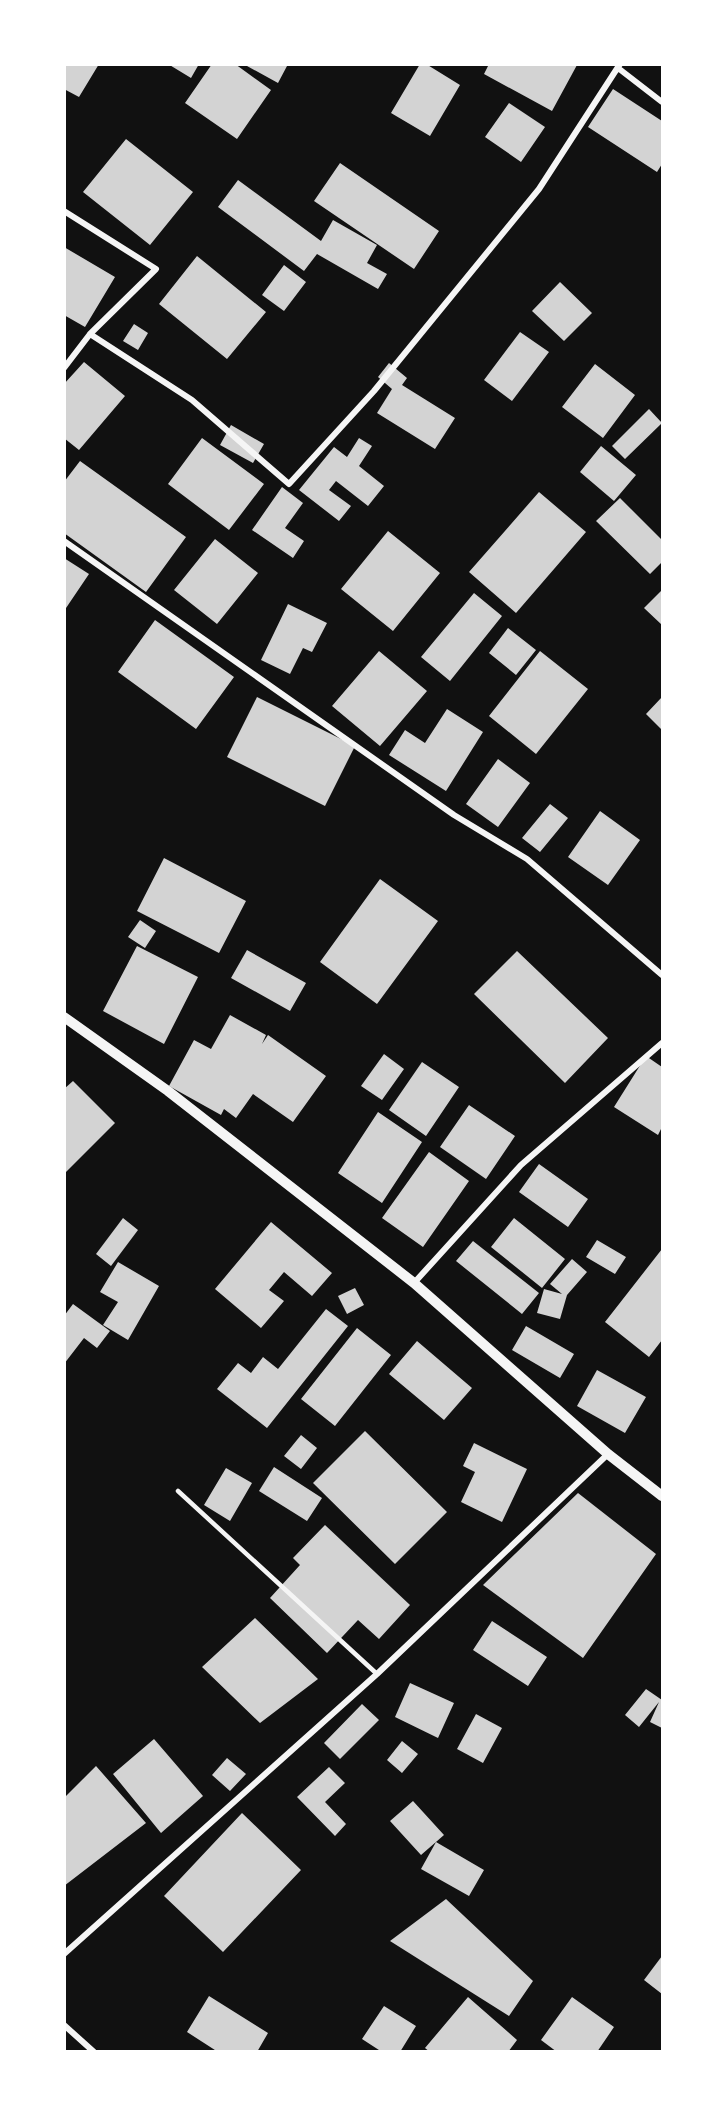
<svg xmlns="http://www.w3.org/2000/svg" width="727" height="2116" font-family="Lora,serif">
	<rect width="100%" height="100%" fill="#111"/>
	<!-- building -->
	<path fill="#d3d3d3" d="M 64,64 L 99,64 L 79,97 L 64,89 Z
		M 168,64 L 199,64 L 191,78 Z
		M 212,64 L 235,64 L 271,90 L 237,139 L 185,103 Z
		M 247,64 L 284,64 L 287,66 L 278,83 L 247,66 Z
		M 420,64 L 426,64 L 460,85 L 430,136 L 391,113 Z
		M 489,64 L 576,64 L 577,65 L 552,111 L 484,74 Z
		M 613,89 L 662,121 L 662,164 L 657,172 L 588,127 Z
		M 509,103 L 545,127 L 521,162 L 485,137 Z
		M 126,139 L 193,192 L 150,245 L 83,192 Z
		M 340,163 L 439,231 L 414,269 L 314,201 Z
		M 238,180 L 321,241 L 333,220 L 377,245 L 367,263 L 387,274 L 378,289 L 317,254 L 304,271 L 218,207 Z
		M 64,247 L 115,277 L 85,327 L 64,315 Z
		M 197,256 L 266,312 L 227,359 L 159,304 Z
		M 284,265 L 306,282 L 284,311 L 262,295 Z
		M 560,282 L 592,313 L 564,341 L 532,311 Z
		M 134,324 L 148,333 L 138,350 L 123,341 Z
		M 520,332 L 549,352 L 512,401 L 484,380 Z
		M 84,362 L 125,396 L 79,450 L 64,438 L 64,384 Z
		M 389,363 L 407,378 L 402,385 L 455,418 L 435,449 L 377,413 L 392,389 L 378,377 Z
		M 595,364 L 635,395 L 603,438 L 562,407 Z
		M 649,409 L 662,423 L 625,459 L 612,446 Z
		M 231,425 L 264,444 L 253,463 L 220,445 Z
		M 202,438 L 264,484 L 229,530 L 168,484 Z
		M 359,438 L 372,446 L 359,466 L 384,486 L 368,506 L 336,481 L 329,490 L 351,506 L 339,521 L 299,490 L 334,447 L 347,457 Z
		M 601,446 L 636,475 L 614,501 L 580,472 Z
		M 80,461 L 186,537 L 146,592 L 64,533 L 64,482 Z
		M 282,487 L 303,503 L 285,528 L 304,541 L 293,558 L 252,530 Z
		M 539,492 L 586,532 L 516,613 L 469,572 Z
		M 620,498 L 662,540 L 662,562 L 650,574 L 596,521 Z
		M 388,531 L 440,573 L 393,631 L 341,589 Z
		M 215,539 L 258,573 L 217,624 L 174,590 Z
		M 64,558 L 89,574 L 64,611 Z
		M 662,590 L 662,625 L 644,608 Z
		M 474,593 L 502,616 L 450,681 L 421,657 Z
		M 288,604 L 327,623 L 312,652 L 303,648 L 290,674 L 261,660 Z
		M 155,620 L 234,677 L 196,729 L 118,672 Z
		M 508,628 L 536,650 L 516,675 L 489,653 Z
		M 379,651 L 427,691 L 380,746 L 332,706 Z
		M 540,651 L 588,689 L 536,754 L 489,716 Z
		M 257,697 L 355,746 L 325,806 L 227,757 Z
		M 662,697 L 662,730 L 646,714 Z
		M 447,709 L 483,732 L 446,791 L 389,755 L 405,730 L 425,743 Z
		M 498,759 L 530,783 L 498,827 L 466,804 Z
		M 550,804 L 568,818 L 540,852 L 522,838 Z
		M 600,811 L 640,840 L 608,885 L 568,857 Z
		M 164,858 L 246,901 L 219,953 L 137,911 Z
		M 380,879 L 438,921 L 377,1004 L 320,962 Z
		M 140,920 L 156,931 L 145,948 L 128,937 Z
		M 137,946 L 198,977 L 164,1044 L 103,1011 Z
		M 247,950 L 306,983 L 290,1011 L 231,978 Z
		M 517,951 L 608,1038 L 565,1083 L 474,994 Z
		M 230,1015 L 266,1035 L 262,1044 L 268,1035 L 326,1076 L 293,1122 L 253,1094 L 236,1118 L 224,1109 L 221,1115 L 169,1086 L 194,1040 L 211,1049 Z
		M 384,1054 L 404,1069 L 382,1100 L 361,1086 Z
		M 646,1056 L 662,1067 L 662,1127 L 658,1135 L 614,1107 Z
		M 422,1062 L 459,1087 L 426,1136 L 389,1110 Z
		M 73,1081 L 115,1123 L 64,1174 L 64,1089 Z
		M 469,1105 L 515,1136 L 486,1179 L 440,1147 Z
		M 378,1112 L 422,1142 L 382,1203 L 338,1173 Z
		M 429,1152 L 469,1181 L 423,1247 L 382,1218 Z
		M 539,1164 L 588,1199 L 568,1227 L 519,1192 Z
		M 123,1218 L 138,1230 L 111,1266 L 96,1254 Z
		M 514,1218 L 565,1259 L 542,1288 L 491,1247 Z
		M 271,1222 L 332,1273 L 312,1296 L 284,1272 L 269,1290 L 284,1301 L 261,1328 L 215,1289 Z
		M 597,1240 L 626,1257 L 615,1274 L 586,1257 Z
		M 473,1241 L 539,1293 L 522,1314 L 456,1261 Z
		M 662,1249 L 662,1340 L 649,1357 L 605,1322 Z
		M 572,1259 L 587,1272 L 567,1295 L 560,1319 L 537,1313 L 544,1289 L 562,1294 L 550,1284 Z
		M 118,1262 L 159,1286 L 128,1340 L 103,1325 L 118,1302 L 100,1292 Z
		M 355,1288 L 364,1305 L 347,1314 L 338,1296 Z
		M 73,1304 L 110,1331 L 97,1348 L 84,1338 L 64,1364 L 64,1316 Z
		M 326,1309 L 348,1326 L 267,1428 L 217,1389 L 238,1363 L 251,1373 L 263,1357 L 278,1369 Z
		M 526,1326 L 574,1354 L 560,1378 L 512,1350 Z
		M 357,1328 L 391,1355 L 335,1426 L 301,1399 Z
		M 417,1341 L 472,1388 L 444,1420 L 389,1374 Z
		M 597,1370 L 646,1397 L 625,1433 L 577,1406 Z
		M 365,1431 L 447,1512 L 395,1564 L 313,1483 Z
		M 301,1435 L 317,1448 L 301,1469 L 284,1456 Z
		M 474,1443 L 527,1469 L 502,1522 L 461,1502 L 475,1472 L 463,1466 Z
		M 274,1467 L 322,1498 L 307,1521 L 259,1491 Z
		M 226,1468 L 252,1483 L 230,1521 L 204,1505 Z
		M 578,1493 L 656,1554 L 583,1658 L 483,1585 Z
		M 325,1525 L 410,1605 L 379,1639 L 358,1620 L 327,1653 L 270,1598 L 300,1565 L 293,1558 Z
		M 255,1618 L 318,1679 L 260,1723 L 202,1667 Z
		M 492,1621 L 547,1657 L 528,1686 L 473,1650 Z
		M 410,1683 L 454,1703 L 438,1738 L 395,1717 Z
		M 646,1689 L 662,1700 L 662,1728 L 650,1722 L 659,1702 L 639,1727 L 625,1715 Z
		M 362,1704 L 379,1720 L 340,1759 L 324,1743 Z
		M 476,1714 L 502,1728 L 483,1763 L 457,1749 Z
		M 154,1739 L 203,1796 L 161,1833 L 113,1774 Z
		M 402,1741 L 418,1754 L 402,1773 L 387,1760 Z
		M 227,1758 L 246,1774 L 230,1791 L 212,1775 Z
		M 96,1766 L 146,1823 L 64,1886 L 64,1798 Z
		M 329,1767 L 345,1783 L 325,1802 L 346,1824 L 335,1836 L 297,1797 Z
		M 413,1801 L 444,1835 L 421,1855 L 390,1821 Z
		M 242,1813 L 301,1870 L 223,1952 L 164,1896 Z
		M 436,1842 L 484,1870 L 469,1896 L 421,1869 Z
		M 446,1899 L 533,1981 L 509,2016 L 390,1941 Z
		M 662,1956 L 662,1994 L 644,1980 Z
		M 209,1996 L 268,2033 L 257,2052 L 218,2052 L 187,2032 Z
		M 468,1997 L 517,2040 L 508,2052 L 430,2052 L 425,2048 Z
		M 572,1997 L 614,2027 L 597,2052 L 557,2052 L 541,2040 Z
		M 384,2006 L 416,2026 L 400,2052 L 382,2052 L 362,2039 Z"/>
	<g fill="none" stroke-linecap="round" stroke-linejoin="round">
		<!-- service -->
		<path stroke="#f5f5f5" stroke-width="4.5" d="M 178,1491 L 377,1674"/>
		<!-- minor -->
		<path stroke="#f5f5f5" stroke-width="6" d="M 618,68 L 662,102
			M 64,211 L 156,269 L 90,334 L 192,400 L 289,484 L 374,391 L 539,189 L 620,64
			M 64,368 L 90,334
			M 64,541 L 454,815 L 527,859 L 662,975
			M 414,1283 L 521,1165 L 662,1043
			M 64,1954 L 377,1674 L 608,1454
			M 64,2025 L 94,2052"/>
		<!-- tertiary -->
		<path stroke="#f5f5f5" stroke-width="10" d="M 64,1017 L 168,1091 L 414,1283 L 608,1454 L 662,1496"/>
	</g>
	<!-- border -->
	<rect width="727" height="2116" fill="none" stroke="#ffffff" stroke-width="132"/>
</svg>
